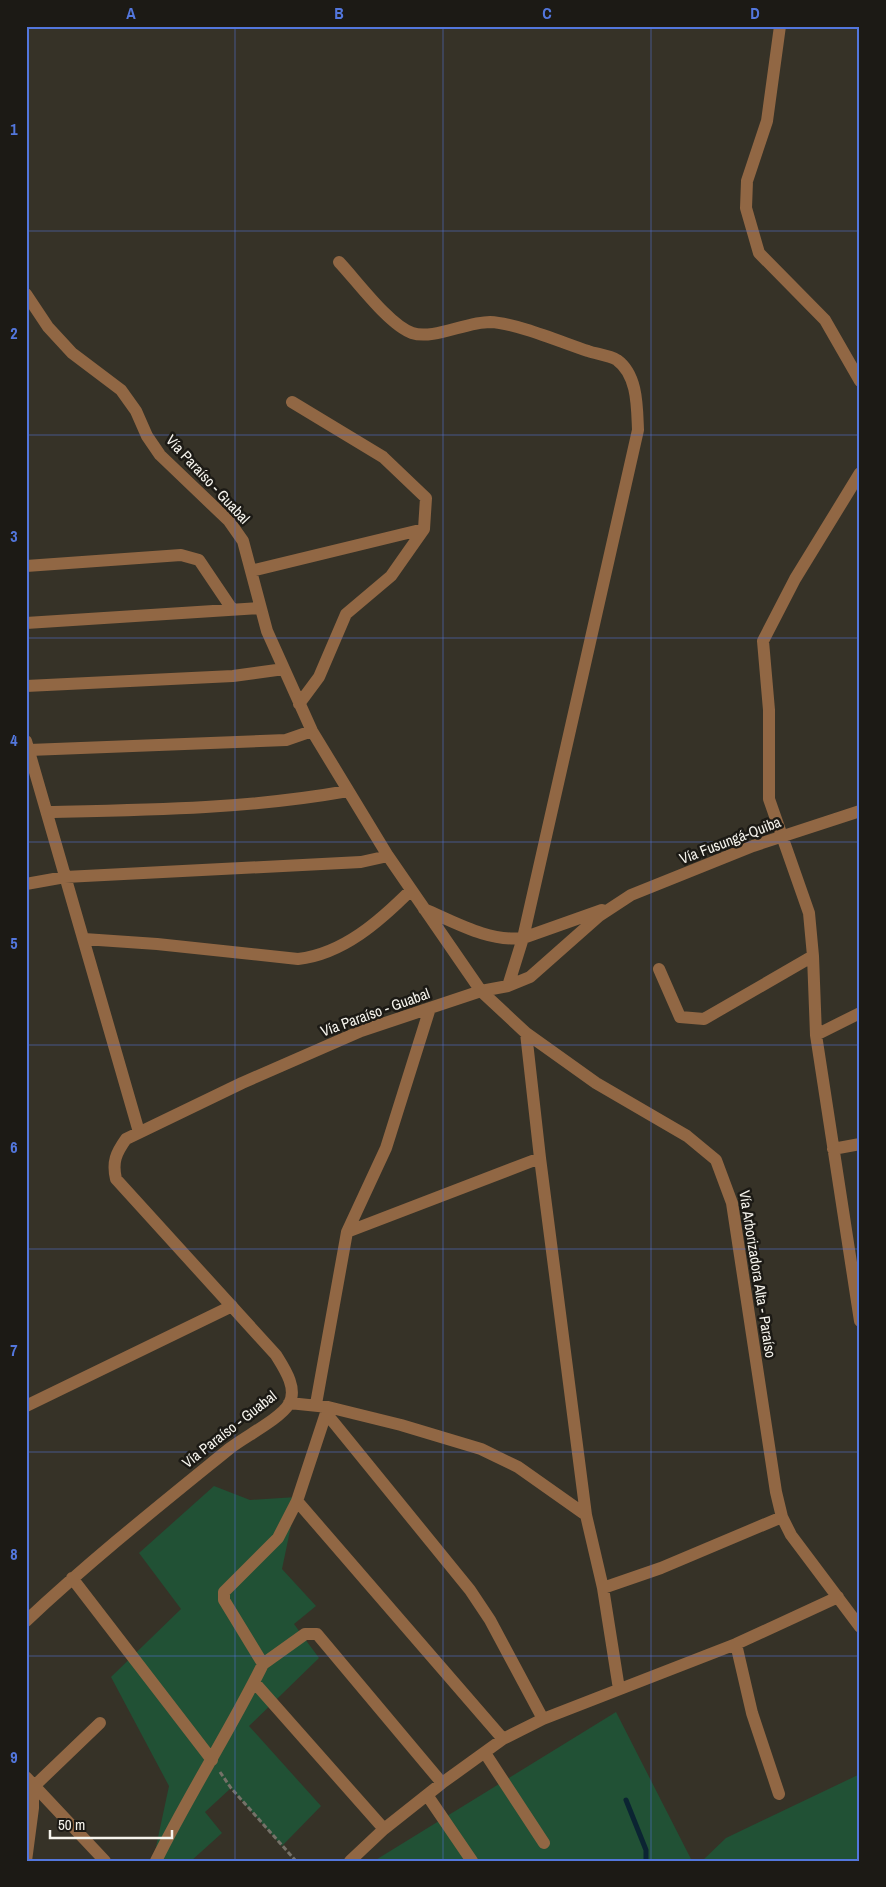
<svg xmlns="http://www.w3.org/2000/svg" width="886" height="1887" font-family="'Archivo Narrow',sans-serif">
	<rect width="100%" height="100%" fill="#363227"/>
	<!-- green -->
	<path fill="#215135" d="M 214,1486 L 250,1500 L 297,1497 L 282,1569 L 316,1606 L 294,1624 L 319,1658 L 249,1726 L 321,1806 L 282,1846 L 231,1788 L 205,1812 L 222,1833 L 191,1861 L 153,1861 L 169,1786 L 111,1677 L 181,1609 L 139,1553 Z
		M 616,1712 L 692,1861 L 374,1861 Z
		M 860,1774 L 860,1861 L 702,1861 L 726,1838 Z"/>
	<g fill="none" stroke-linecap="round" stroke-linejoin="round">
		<!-- stream -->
		<path stroke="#0b2432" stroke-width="5" d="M 626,1800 L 646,1850 L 646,1861"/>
		<!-- path -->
		<path stroke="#757168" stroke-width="3" stroke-dasharray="5 2.5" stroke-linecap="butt" d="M 220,1772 L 231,1788 L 296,1861"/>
		<!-- minor -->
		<path stroke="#916744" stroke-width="12" d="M 780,26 L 767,121 L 747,181 L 746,208 L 759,253 L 825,320 L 860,381
			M 339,262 C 357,281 389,325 412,333 C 433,340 466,322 490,322 C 516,323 561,342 588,351 C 596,354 609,355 617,360 C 638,375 637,408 638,430 L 523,938 L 508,986
			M 26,294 L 48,327 L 72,353 L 121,390 L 136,411 L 147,436 L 160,455 L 229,521 L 243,541 L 267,631 L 312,731 L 388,856 L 481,991 L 526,1033 L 596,1083 L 687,1136 L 716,1160 L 732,1203 L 776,1492 L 782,1517 L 791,1535 L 860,1627
			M 292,402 L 383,457 L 426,498 L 424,529 L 391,576 L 346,614 L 319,677 L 299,704
			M 860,473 L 795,579 L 763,641 L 769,710 L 769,799 L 809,913 L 813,956 L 816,1035 L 860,1321
			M 26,566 L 181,555 L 199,560 L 232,609
			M 251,571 L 424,529
			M 26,623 L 260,608
			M 26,686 L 233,676 L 284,669
			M 26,741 L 139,1132
			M 29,750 L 286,740 L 312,731
			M 47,812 C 149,810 247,809 348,791
			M 26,884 L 65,877 L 361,862 L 388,856
			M 424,909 C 455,922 488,942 523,938 L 602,910
			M 84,939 L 157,944 L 298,959 C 343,954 380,921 411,890
			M 659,969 L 680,1017 L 704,1019 L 813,956
			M 526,1033 L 540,1158 L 586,1515 L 603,1588 L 619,1689
			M 816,1035 L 860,1013
			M 833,1149 L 860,1144
			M 347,1232 L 540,1158
			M 289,1403 L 328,1407 L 401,1425 L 481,1449 L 518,1467 L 586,1515
			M 316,1404 L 347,1232 L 386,1148 L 430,1008
			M 26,1406 L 232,1306
			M 326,1413 L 470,1590 L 490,1620 L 543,1719
			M 297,1501 L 503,1739
			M 72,1578 L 212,1760
			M 603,1588 L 661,1568 L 782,1517
			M 26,1621 C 91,1560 160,1505 229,1449 C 244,1437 280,1419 289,1404 C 298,1388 284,1368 276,1355 L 116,1179 C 112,1162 116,1153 126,1139 L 242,1083 L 361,1031 L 481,991 L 508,986 L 530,977 L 599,916 L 631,895 L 753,846 L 860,811
			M 736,1644 L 752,1713 L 779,1794
			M 263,1664 L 305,1634 L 317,1634 L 442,1783
			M 254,1682 L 384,1829
			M 485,1753 L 544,1843
			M 26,1777 L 105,1861
			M 26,1794 L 100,1723
			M 427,1795 L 472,1861
			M 26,1861 L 33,1808 L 33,1786
			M 156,1861 C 189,1794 230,1731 263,1664 L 224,1600 L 224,1592 L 278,1538 L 297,1501 L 328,1407
			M 350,1861 L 384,1829 L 442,1783 L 503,1739 L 543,1719 L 736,1644 L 838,1597"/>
	</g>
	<!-- grid -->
	<path fill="none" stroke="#5377dd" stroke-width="1" stroke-opacity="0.55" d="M 235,26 L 235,1861M 443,26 L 443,1861M 651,26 L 651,1861M 26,231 L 860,231M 26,435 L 860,435M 26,638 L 860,638M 26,842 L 860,842M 26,1045 L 860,1045M 26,1249 L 860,1249M 26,1452 L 860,1452M 26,1656 L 860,1656"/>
	<g text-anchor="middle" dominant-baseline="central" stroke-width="5" stroke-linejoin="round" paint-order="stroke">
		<!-- street labels -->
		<g font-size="15" fill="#f5f3ec" stroke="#1c1a15">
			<text transform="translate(208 479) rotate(47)">Vía Paraíso - Guabal</text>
			<text transform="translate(730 840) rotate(-21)">Vía Fusungá-Quiba</text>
			<text transform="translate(375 1012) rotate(-20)">Vía Paraíso - Guabal</text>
			<text transform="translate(758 1274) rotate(81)">Vía Arborizadora Alta - Paraíso</text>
			<text transform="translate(229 1429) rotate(-38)">Vía Paraíso - Guabal</text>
		</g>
	</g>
	<!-- border -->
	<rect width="886" height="1887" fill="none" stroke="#1c1a15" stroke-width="55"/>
	<!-- scale -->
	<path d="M50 1830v8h122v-8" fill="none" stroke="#f5f3ec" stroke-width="2.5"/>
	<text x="58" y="1830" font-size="15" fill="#f5f3ec" stroke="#1c1a15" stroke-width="4" paint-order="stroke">50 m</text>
	<rect x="28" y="28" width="830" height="1832" fill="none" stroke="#5377dd" stroke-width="2"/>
	<g font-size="16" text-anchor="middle" font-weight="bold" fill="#5377dd">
		<text x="131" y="19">A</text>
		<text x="339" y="19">B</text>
		<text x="547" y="19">C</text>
		<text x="755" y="19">D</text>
		<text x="14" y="135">1</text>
		<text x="14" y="339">2</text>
		<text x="14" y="542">3</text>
		<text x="14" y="746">4</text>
		<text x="14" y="949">5</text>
		<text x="14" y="1153">6</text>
		<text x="14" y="1356">7</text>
		<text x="14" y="1560">8</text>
		<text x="14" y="1763">9</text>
	</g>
</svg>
